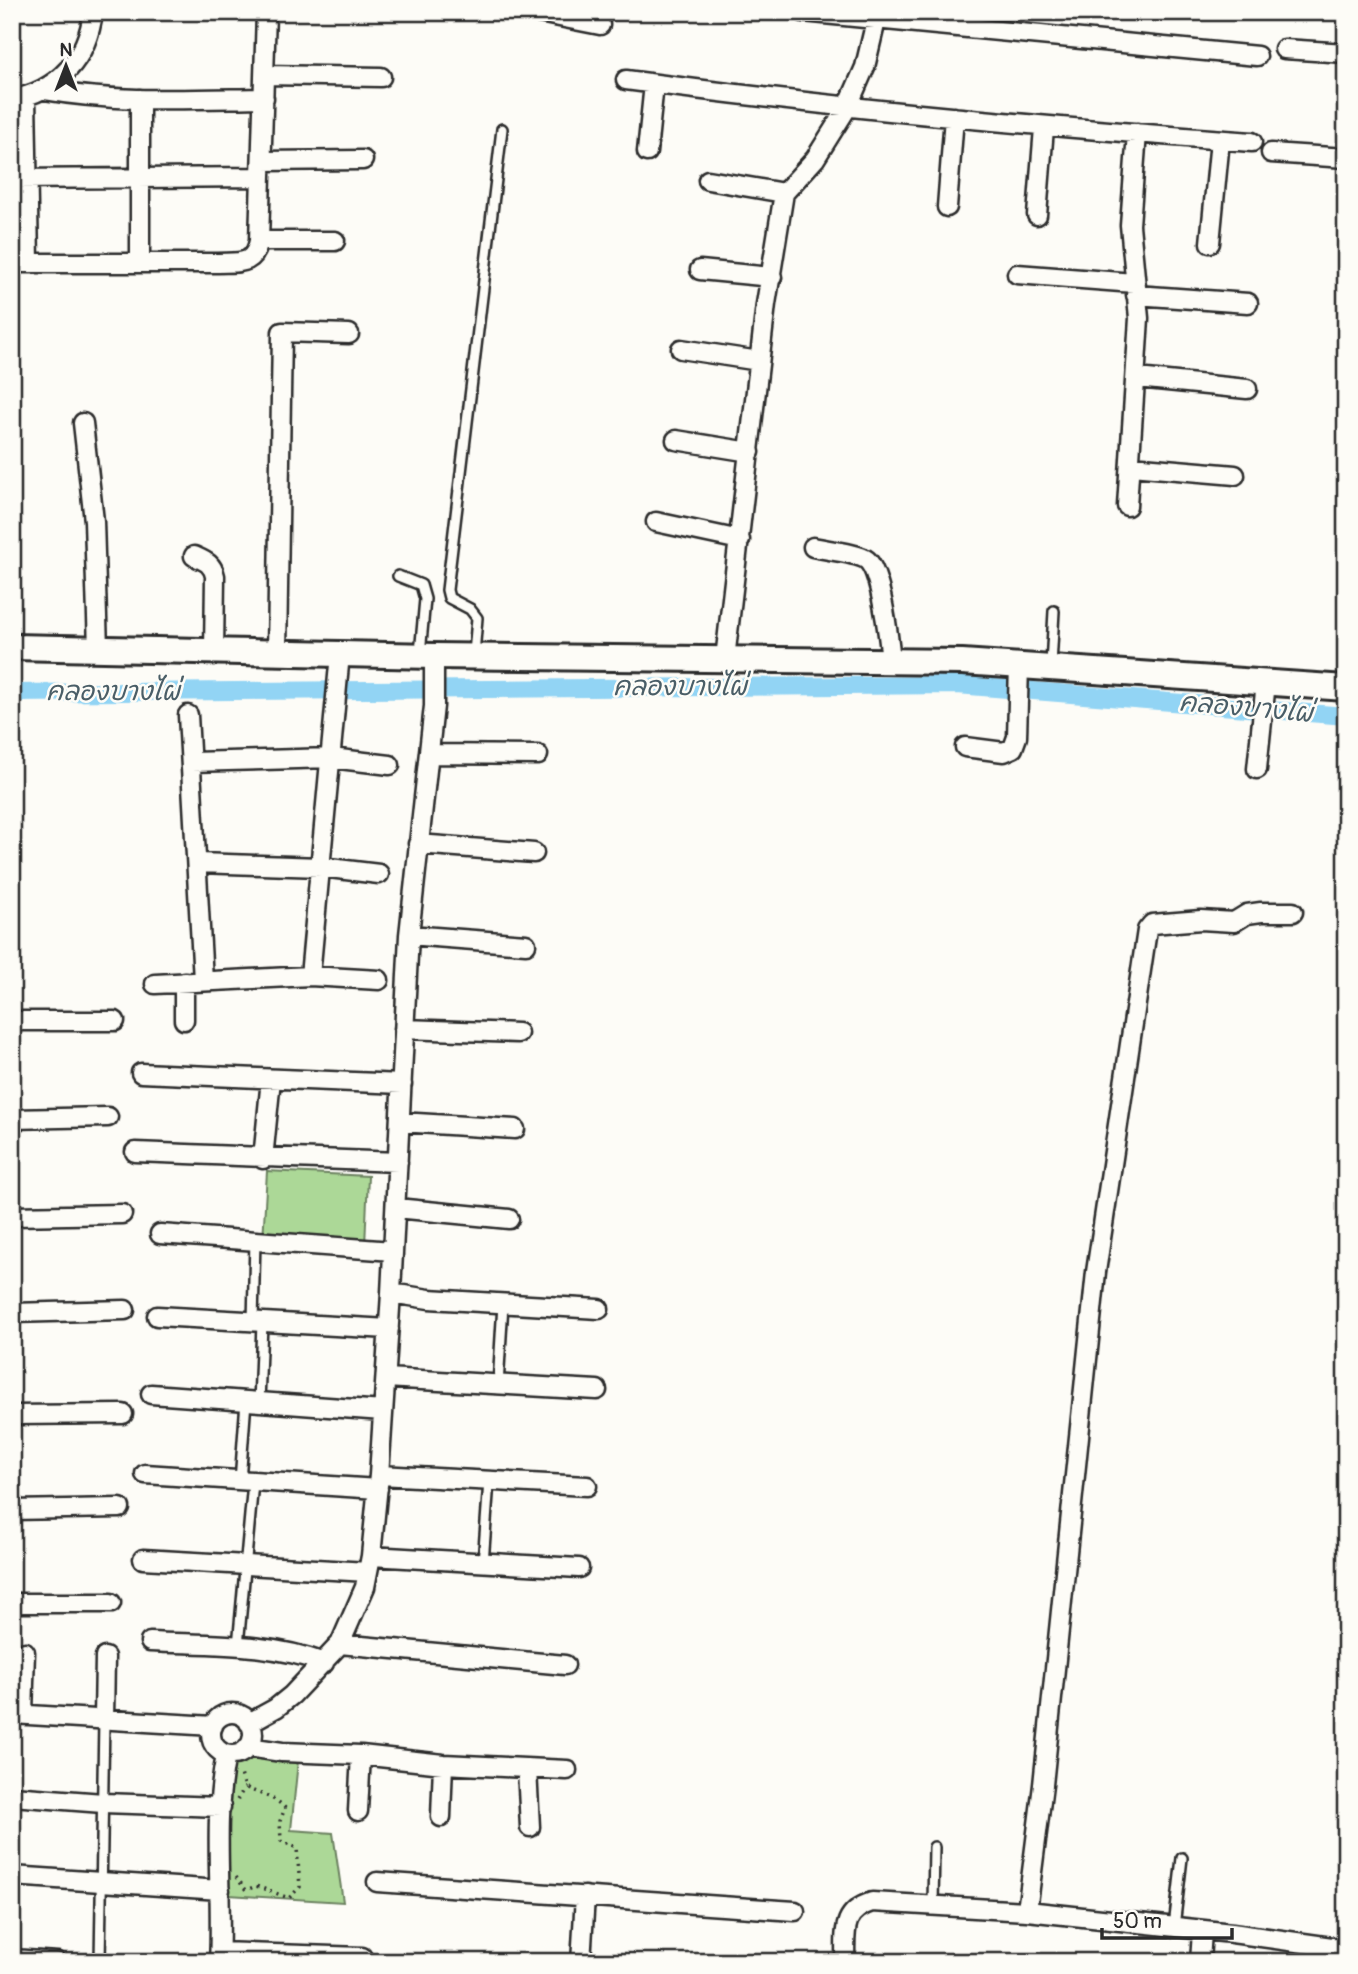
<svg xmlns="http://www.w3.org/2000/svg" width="1358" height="1974" font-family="Pangolin,'Playpen Sans Thai',sans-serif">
	<rect width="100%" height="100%" fill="#fdfcf7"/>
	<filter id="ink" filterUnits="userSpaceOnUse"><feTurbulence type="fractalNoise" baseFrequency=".0143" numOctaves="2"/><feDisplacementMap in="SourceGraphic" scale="14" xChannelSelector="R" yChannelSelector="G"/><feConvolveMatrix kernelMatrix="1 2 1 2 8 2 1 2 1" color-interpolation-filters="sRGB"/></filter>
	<g filter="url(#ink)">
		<!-- park -->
		<path fill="#acd897" stroke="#6c8261" stroke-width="2" d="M 267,1171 L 368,1176 L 365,1246 L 263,1241 Z
			M 238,1755 L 298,1761 L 291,1830 L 333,1833 L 343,1902 L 213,1894 L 218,1774 Z"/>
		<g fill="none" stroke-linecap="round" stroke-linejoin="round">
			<!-- canal -->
			<path stroke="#92d4f4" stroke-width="18" d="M 12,693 L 957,685 L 1346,716"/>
			<!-- lane casing -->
			<g stroke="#2b2b2b" stroke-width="14">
				<path id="lane" d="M 398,576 L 421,585 L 425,599 L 420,654
					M 474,654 L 477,618 L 470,609 L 449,598 L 447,590 L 502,129
					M 1051,665 L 1054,611
					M 253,1322 L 255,1240
					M 498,1385 L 503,1304
					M 259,1403 L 262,1323
					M 240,1481 L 246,1401
					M 483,1563 L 489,1481
					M 238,1646 L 253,1482
					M 933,1905 L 934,1847
					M 1174,1927 L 1182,1858
					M 100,1962 L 104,1719"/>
			</g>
			<!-- street casing -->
			<g stroke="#2b2b2b" stroke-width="23">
				<path id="street" d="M 534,12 L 600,25
					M 803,12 L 1257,56
					M 1284,49 L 1346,53
					M 265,75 L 381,77
					M 626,80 C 834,108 1042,127 1252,142
					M 44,90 C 116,103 191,99 264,98
					M 26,97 L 29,262
					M 12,99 C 58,92 88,57 93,12
					M 140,99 L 140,262
					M 647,152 L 654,84
					M 1271,153 L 1346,158
					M 262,161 L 363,160
					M 12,179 L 261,177
					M 708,180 L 784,193
					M 947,207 L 954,117
					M 1037,215 L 1044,128
					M 259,241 L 335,241
					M 1210,243 L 1220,140
					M 12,263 L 218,263 C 239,262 254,266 259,241 L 266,12
					M 700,270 L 772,277
					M 1017,274 L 1134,283
					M 1136,295 L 1248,303
					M 681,349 L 759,361
					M 1137,378 L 1247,389
					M 83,423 L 94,521 L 98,649
					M 676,440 L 750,452
					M 1131,466 L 1235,475
					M 1127,506 L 1139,318 L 1130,225 L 1137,133
					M 656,522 L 740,540
					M 813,547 C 825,550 858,553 867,560 C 881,572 889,640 891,661
					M 194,556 C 205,561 212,563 215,576 L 214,652
					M 277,653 L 282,332 L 349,334
					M 725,659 L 766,304 L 784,193 L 815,159 L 847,108 L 865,67 L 878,12
					M 188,715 L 203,980
					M 965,747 L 1004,752 L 1013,748 L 1017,737 L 1019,665
					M 429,754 L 538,755
					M 192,762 L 331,758 L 390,765
					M 1257,769 L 1266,682
					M 418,844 L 534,853
					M 198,863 L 321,867 L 379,874
					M 409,935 L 526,944
					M 310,976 L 340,654
					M 155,984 L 310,976 L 379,980
					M 184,1020 L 184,982
					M 12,1021 L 115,1021
					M 404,1029 L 518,1033
					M 141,1073 L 402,1084
					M 12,1119 L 108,1117
					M 400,1122 L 515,1129
					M 135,1152 L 398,1162
					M 263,1159 L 271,1079
					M 396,1208 L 509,1219
					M 12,1216 L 122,1214
					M 160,1234 L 393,1251
					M 391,1293 L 429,1299 L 599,1309
					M 12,1313 L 125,1310
					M 157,1316 L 389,1329
					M 386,1378 L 597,1390
					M 151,1394 L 383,1411
					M 12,1415 L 123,1414
					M 145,1474 L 378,1489
					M 379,1475 L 587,1486
					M 12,1510 L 120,1508
					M 371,1556 L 579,1568
					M 143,1559 L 368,1572
					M 12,1603 L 111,1603
					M 150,1642 C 207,1645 270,1642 324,1663
					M 340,1644 L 565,1665
					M211 1734a21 21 0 1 1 42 0a21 21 0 1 1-42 0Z
					M 12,1714 L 213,1726
					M 23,1714 L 25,1652
					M 104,1719 L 105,1657
					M 249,1723 L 276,1708 L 292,1695 L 340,1644 L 365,1587 L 371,1556 L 379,1475 L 391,1293 L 409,935 L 434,706 L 434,656
					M 248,1747 L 282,1752 L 361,1755 L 443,1764 L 567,1770
					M 527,1769 L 530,1827
					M 12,1796 L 103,1803 L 221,1807
					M 358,1811 L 361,1755
					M 441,1817 L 443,1764
					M 12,1876 L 220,1890
					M 377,1882 L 795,1911
					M 1027,1911 L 1043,1785 L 1096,1272 L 1147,930 L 1152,924 L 1201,920 L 1234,922 L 1247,914 L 1261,912 L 1293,912
					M 220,1952 L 362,1957
					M 12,1959 L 57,1962
					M 219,1962 C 223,1893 212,1822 226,1755
					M 581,1962 L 585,1896
					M 845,1962 C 846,1933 840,1912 872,1902 L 1027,1911 L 1232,1933 L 1346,1949
					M 1200,1962 L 1202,1931"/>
			</g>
			<!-- secondary casing -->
			<g stroke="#2b2b2b" stroke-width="30">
				<path id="secondary" d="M 12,647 L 434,656 L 962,662 L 1346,688"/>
			</g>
			<!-- path -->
			<path stroke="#2b2b2b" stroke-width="3.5" stroke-dasharray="2 5" stroke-linecap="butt" d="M 237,1800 L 245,1787
				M 236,1877 L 246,1890 L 256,1886 L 289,1898 L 300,1887 L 297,1848 L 281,1841 L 280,1821 L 285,1808 C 274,1796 260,1795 245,1787 L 241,1774"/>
			<!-- lane -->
			<use href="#lane" stroke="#fdfcf7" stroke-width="9"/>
			<!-- street -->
			<use href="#street" stroke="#fdfcf7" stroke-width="18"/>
			<!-- secondary -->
			<use href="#secondary" stroke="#fdfcf7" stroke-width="24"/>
		</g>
	</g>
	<g text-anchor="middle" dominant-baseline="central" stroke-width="5" stroke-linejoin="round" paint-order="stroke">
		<!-- water labels -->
		<g font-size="26" font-style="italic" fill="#4a5e67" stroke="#fdfcf7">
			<text x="680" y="687">คลองบางไผ่</text>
			<text x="113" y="692">คลองบางไผ่</text>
			<text transform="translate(1246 708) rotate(5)">คลองบางไผ่</text>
		</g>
	</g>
	<!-- margin -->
	<rect width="1358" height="1974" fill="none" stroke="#fdfcf7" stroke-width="42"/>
	<rect x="21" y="21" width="1316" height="1932" fill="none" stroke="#2b2b2b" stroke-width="2.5" filter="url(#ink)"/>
	<!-- north arrow -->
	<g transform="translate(66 66)" stroke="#fdfcf7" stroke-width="5" paint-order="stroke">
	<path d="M0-5L12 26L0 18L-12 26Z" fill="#2b2b2b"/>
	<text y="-10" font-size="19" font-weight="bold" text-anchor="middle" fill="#2b2b2b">N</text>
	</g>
	<!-- scale -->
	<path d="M1102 1928v10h130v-10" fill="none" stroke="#2b2b2b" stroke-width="3.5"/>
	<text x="1113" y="1928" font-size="21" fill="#2b2b2b" stroke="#fdfcf7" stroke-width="5" paint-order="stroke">50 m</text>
</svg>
